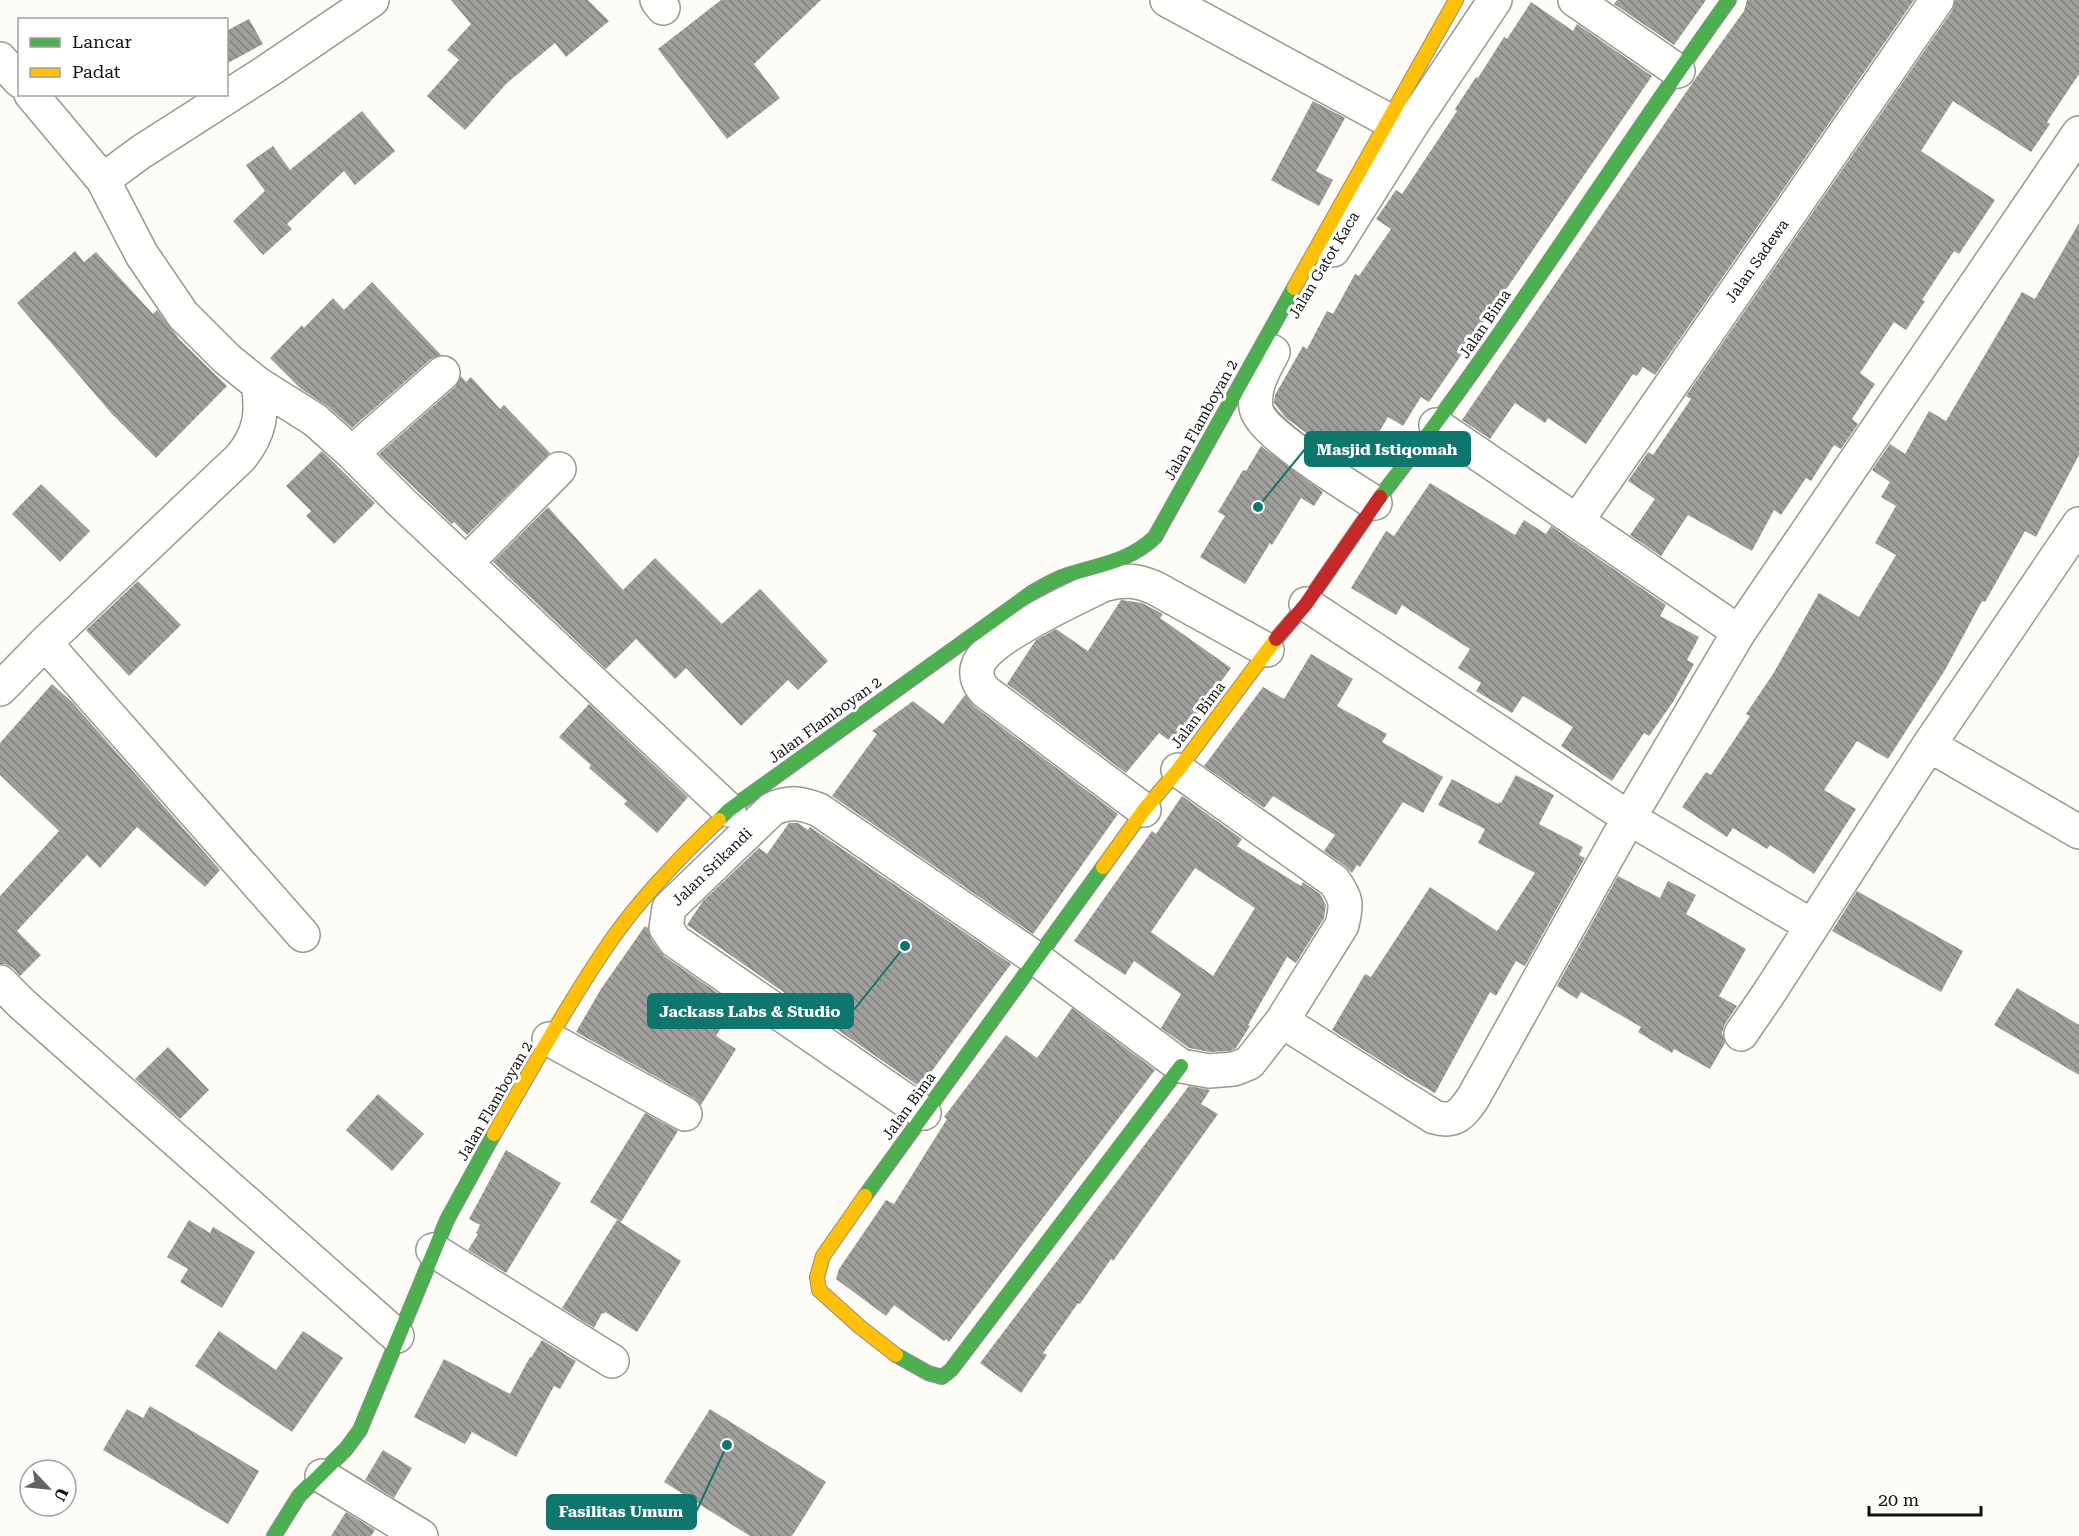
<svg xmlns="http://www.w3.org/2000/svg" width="2079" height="1536" font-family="'Roboto Serif',serif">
	<defs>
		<pattern id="building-back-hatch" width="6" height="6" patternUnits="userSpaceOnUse" patternTransform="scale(1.5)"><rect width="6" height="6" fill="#a19f9c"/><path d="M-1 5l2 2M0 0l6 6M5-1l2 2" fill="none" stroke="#82807e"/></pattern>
	</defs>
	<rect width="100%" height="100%" fill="#fdfcf7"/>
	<!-- building -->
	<path fill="url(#building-back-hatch)" fill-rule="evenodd" d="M 451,0 L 588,0 L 609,21 L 566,57 L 555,43 L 506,84 L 465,130 L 427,96 L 459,60 L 447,50 L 471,24 Z
		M 721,0 L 821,0 L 754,64 L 780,98 L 727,139 L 658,49 Z
		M 1617,0 L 1706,0 L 1674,45 L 1614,4 Z
		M 1747,0 L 1914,0 L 1655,375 L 1643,367 L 1637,376 L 1633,374 L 1586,444 L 1548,418 L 1545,423 L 1515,403 L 1490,439 L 1462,420 L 1693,82 L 1744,11 Z
		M 1955,0 L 2079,0 L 2079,74 L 2047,122 L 2050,124 L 2031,152 L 1953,101 L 1921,151 L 1995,200 L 1959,254 L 1954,251 L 1922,300 L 1925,301 L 1906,330 L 1894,322 L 1860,373 L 1875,384 L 1852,419 L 1858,424 L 1841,449 L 1834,445 L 1811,481 L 1806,478 L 1781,515 L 1774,510 L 1752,551 L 1688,515 L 1661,556 L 1630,535 L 1655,499 L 1628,481 L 1648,452 L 1653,455 L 1691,399 L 1686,396 L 1952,11 Z
		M 1531,2 L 1573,31 L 1577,24 L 1652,76 L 1429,402 L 1421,397 L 1403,426 L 1388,417 L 1364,458 L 1353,451 L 1347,463 L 1286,418 L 1274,403 L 1275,395 L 1303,346 L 1307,349 L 1327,311 L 1333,314 L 1355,274 L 1359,276 L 1391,229 L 1376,219 L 1396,190 L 1402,194 L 1436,143 L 1457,111 L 1455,109 L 1476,77 L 1478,78 L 1504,37 L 1507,39 Z
		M 249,19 L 263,44 L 226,64 L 226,31 Z
		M 1313,101 L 1345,118 L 1316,171 L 1333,180 L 1319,206 L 1271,180 Z
		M 362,111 L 395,151 L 355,185 L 344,171 L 287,224 L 292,229 L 263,255 L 233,221 L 265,191 L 246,165 L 273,146 L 290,170 Z
		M 2079,223 L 2079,455 L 2036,537 L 2025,531 L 1985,602 L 1982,601 L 1945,670 L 1888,759 L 1857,741 L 1824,790 L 1856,809 L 1814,874 L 1770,845 L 1767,849 L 1733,828 L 1727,837 L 1682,807 L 1706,772 L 1711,775 L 1750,716 L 1746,714 L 1773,674 L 1819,593 L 1859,617 L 1896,555 L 1875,543 L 1896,506 L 1881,497 L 1890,482 L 1872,470 L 1890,444 L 1905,454 L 1929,411 L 1946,421 L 2022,292 L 2035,299 Z
		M 75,251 L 84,262 L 96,252 L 153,314 L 157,310 L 180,340 L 227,386 L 156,458 L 112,414 L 17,303 Z
		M 372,282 L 441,355 L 431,359 L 352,428 L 327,406 L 301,389 L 270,358 L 302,325 L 304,328 L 333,298 L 344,310 Z
		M 461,376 L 466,382 L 471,377 L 500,409 L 504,405 L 550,453 L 467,535 L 454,522 L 452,524 L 379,454 L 455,387 Z
		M 1261,446 L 1323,492 L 1314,506 L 1301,498 L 1272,545 L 1270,543 L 1245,584 L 1200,557 L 1225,516 L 1218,512 L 1243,470 L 1246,471 Z
		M 322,451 L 375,503 L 334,544 L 306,516 L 311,511 L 286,486 Z
		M 1430,483 L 1515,535 L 1524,520 L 1546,534 L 1551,526 L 1666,605 L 1660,616 L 1699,637 L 1687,660 L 1694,664 L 1673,702 L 1649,736 L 1644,733 L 1612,781 L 1561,746 L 1573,727 L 1523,696 L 1512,713 L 1476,691 L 1481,683 L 1458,668 L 1470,649 L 1402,605 L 1396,615 L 1351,588 L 1386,531 L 1394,536 Z
		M 41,484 L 90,531 L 60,562 L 12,514 Z
		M 548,507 L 623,590 L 655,558 L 722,624 L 760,589 L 828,661 L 798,690 L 788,680 L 741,726 L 686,668 L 675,679 L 636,639 L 606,669 L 493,562 Z
		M 138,581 L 181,625 L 129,676 L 86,630 Z
		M 1121,600 L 1142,603 L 1163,614 L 1160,618 L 1231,668 L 1174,744 L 1159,733 L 1126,773 L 1007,684 L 1036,640 L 1056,629 L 1088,651 Z
		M 1311,654 L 1353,679 L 1337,706 L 1387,734 L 1382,742 L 1443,777 L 1423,813 L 1403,802 L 1360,867 L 1357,865 L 1352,873 L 1345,866 L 1324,851 L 1335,835 L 1273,796 L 1264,808 L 1204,766 L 1263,687 L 1284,699 Z
		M 52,684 L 72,702 L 220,870 L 205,887 L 137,827 L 100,868 L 87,855 L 17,931 L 41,955 L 20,976 L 13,968 L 5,964 L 0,964 L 0,896 L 59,831 L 0,775 L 0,743 Z
		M 965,695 L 975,707 L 1118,814 L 1033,934 L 832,796 L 877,734 L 872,731 L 913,701 L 943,724 Z
		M 589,704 L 688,797 L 657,833 L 624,804 L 627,801 L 589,768 L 591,765 L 559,737 Z
		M 1516,775 L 1554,795 L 1539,824 L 1583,847 L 1579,855 L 1585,858 L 1525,966 L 1516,961 L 1496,996 L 1490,992 L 1435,1093 L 1400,1073 L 1332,1030 L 1365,974 L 1371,977 L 1430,887 L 1497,931 L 1535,873 L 1478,843 L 1485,829 L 1438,805 L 1452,779 L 1498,804 L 1499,802 L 1501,803 Z
		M 1182,796 L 1242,839 L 1237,846 L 1301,886 L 1303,882 L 1320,894 L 1326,905 L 1324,918 L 1296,963 L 1287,957 L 1248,1025 L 1250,1026 L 1236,1048 L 1230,1051 L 1210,1052 L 1189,1048 L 1161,1028 L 1181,994 L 1134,961 L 1125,975 L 1074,941 L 1152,831 L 1156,834 ZM 1195,868 L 1255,908 L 1213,976 L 1151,932 Z
		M 789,823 L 798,823 L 808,830 L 810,827 L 1011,964 L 920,1087 L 687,925 L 703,901 L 759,848 L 767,854 Z
		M 1618,876 L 1660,898 L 1668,881 L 1696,895 L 1686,914 L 1746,949 L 1719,996 L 1737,1006 L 1725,1024 L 1722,1033 L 1725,1043 L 1710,1069 L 1674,1049 L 1672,1053 L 1638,1032 L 1641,1027 L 1581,992 L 1577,999 L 1557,986 Z
		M 1857,891 L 1963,951 L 1941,992 L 1832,931 Z
		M 645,926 L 648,928 L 651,939 L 664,956 L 735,1005 L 716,1036 L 736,1049 L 701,1105 L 694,1098 L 576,1032 L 601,989 Z
		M 2017,988 L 2079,1025 L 2079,1075 L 1994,1025 Z
		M 1072,1008 L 1155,1070 L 949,1342 L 946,1339 L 944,1341 L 894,1305 L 886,1316 L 836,1279 L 839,1269 L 886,1200 L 894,1204 L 947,1119 L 944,1117 L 1006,1035 L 1037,1058 Z
		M 168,1047 L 209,1090 L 180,1119 L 135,1079 Z
		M 1189,1086 L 1210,1090 L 1201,1104 L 1218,1114 L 1113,1261 L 1111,1259 L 1080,1304 L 1078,1303 L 1043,1353 L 1047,1355 L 1021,1393 L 980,1363 Z
		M 378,1094 L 424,1134 L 392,1171 L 346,1130 Z
		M 645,1113 L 678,1131 L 621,1222 L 590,1202 Z
		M 506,1150 L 561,1183 L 506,1273 L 468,1250 L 478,1234 L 476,1233 L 480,1225 L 469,1219 Z
		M 189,1220 L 210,1233 L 213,1227 L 255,1252 L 222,1308 L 180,1282 L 188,1269 L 167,1257 Z
		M 617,1220 L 681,1261 L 637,1332 L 605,1312 L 604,1314 L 602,1313 L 594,1328 L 562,1308 Z
		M 219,1331 L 276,1370 L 303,1331 L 343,1358 L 292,1432 L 195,1366 Z
		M 542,1340 L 576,1361 L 560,1389 L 554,1386 L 516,1457 L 472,1432 L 465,1444 L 414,1417 L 444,1359 L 510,1394 L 530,1357 L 531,1358 Z
		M 150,1406 L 259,1471 L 228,1524 L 103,1450 L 127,1409 L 143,1418 Z
		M 710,1409 L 826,1482 L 792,1536 L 750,1536 L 664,1482 Z
		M 383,1450 L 412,1468 L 394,1498 L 365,1480 Z
		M 346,1512 L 375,1530 L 371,1536 L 331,1536 Z"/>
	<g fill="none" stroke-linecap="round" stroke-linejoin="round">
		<!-- street casing -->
		<g stroke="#979795" stroke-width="36">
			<path id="street" d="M 372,0 L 269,70 L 141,152 L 103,180 L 142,255 L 183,315 L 227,359 L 258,384 L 315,420 L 352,453 L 401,502 L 729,810
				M 657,0 L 663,8
				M 1167,0 L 1388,120
				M 1575,0 L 1678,71
				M 0,59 L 20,81
				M 31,94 L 103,180
				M 1333,250 L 1412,124 L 1495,0
				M 1273,352 C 1264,370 1253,386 1256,408 C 1260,433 1352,488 1375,503
				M 1436,425 L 1739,632
				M 352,453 L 443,373
				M 1577,521 L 1937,0
				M 467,562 L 559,469
				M 1306,604 L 1629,818 L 1812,926
				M 45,643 L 303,935
				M 0,689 L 45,643 L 241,457 C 260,433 263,414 258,384
				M 1929,745 L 2079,832
				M 1144,810 L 986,692 C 978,684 974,674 979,663 C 992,636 1075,599 1103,585 C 1123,579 1137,580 1155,588 L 1267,650
				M 0,982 L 22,1004 L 397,1336
				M 1282,1021 L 1434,1117 C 1455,1123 1461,1115 1473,1098 L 1629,818 L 1739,632 L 2079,133
				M 1741,1034 L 1769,993 L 1929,745 L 2079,524
				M 549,1039 L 685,1114
				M 924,1113 L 675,941 L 666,928 L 669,908 L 772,809 C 790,801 802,803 819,810 L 1038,960 L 1181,1066 L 1209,1071 L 1234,1069 L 1249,1063 L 1282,1021 L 1342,925 C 1347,904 1347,899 1334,881 L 1178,770
				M 433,1250 L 612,1361
				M 322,1476 L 421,1536"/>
		</g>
		<!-- fast casing -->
		<g stroke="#8e8d8b" stroke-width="16">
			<path id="fast" d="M 1380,497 C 1504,338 1611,164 1729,0
				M 719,820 L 729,810 L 1033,592 C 1042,587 1052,581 1062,577 C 1096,565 1128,563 1155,537 L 1294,288
				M 865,1196 L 1103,867
				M 896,1355 L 928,1373 L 942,1377 L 951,1370 L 1181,1066
				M 274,1536 L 299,1496 L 346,1449 L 360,1430 L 447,1220 L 494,1134"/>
		</g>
		<!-- slow casing -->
		<g stroke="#8e8d8b" stroke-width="16">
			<path id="slow" d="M 1294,288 L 1456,0
				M 1103,867 L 1144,810 L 1178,770 L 1276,639
				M 494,1134 C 532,1069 569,1001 612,939 C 643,895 680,857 719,820
				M 865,1196 L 823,1256 L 817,1277 L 819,1290 L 860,1327 L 896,1355"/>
		</g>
		<!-- jam casing -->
		<g stroke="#8e8d8b" stroke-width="16">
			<path id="jam" d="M 1276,639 L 1306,604 L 1380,497"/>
		</g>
		<!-- street -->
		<use href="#street" stroke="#fffffe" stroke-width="33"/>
		<!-- fast -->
		<use href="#fast" stroke="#4caf50" stroke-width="14"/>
		<!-- slow -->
		<use href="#slow" stroke="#ffc107" stroke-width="14"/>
		<!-- jam -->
		<use href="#jam" stroke="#c62828" stroke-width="14"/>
	</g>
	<g text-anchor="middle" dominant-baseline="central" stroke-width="6" stroke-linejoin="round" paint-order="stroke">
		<!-- street labels -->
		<g font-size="15" fill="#111" stroke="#fff">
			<text transform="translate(1757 261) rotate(-55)">Jalan Sadewa</text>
			<text transform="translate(1324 265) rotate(-59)">Jalan Gatot Kaca</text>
			<text transform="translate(1485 324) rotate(-56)">Jalan Bima</text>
			<text transform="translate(1201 420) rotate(-61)">Jalan Flamboyan 2</text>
			<text transform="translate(1198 715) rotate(-53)">Jalan Bima</text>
			<text transform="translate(825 720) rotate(-36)">Jalan Flamboyan 2</text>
			<text transform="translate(712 867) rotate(-44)">Jalan Srikandi</text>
			<text transform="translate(495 1101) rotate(-60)">Jalan Flamboyan 2</text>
			<text transform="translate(909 1106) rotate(-54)">Jalan Bima</text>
		</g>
	</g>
	<!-- callouts -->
	<path fill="none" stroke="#0f766e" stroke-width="2" d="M1258 507L1305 449M905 946L853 1011M727 1445L696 1512"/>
	<g fill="#0f766e" stroke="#fff" stroke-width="2">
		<circle cx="1258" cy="507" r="6"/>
		<circle cx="905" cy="946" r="6"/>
		<circle cx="727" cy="1445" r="6"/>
	</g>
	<g fill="#0f766e" stroke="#0f766e" stroke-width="2">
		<rect x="1305" y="432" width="165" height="34" rx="6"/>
		<rect x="648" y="994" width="205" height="34" rx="6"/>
		<rect x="547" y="1495" width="149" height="34" rx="6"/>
	</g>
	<g font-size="16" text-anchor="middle" font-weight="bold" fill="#fff">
		<text x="1387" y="455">Masjid Istiqomah</text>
		<text x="750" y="1017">Jackass Labs &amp; Studio</text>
		<text x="621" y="1517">Fasilitas Umum</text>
	</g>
	<!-- legend -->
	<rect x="18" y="18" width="210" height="78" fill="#ffffff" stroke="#a0a0a0" stroke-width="1.5"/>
	<rect x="30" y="38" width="30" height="9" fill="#4caf50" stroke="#a0a0a0" stroke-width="1.5"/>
	<text x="72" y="48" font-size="18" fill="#111111">Lancar</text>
	<rect x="30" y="68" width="30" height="9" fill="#ffc107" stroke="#a0a0a0" stroke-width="1.5"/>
	<text x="72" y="78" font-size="18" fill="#111111">Padat</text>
	<!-- north arrow -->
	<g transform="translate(48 1488) rotate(116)"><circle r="28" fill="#ffffff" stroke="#a0a0a0" stroke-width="1.5"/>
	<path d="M0-4.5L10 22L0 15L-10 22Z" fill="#646362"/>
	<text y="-9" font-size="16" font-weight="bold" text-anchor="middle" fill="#111111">U</text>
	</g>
	<!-- scale -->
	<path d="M1869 1506v9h112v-9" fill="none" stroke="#111111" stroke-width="3"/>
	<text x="1878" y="1506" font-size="18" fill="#111111" stroke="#ffffff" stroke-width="4.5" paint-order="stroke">20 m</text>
</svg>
